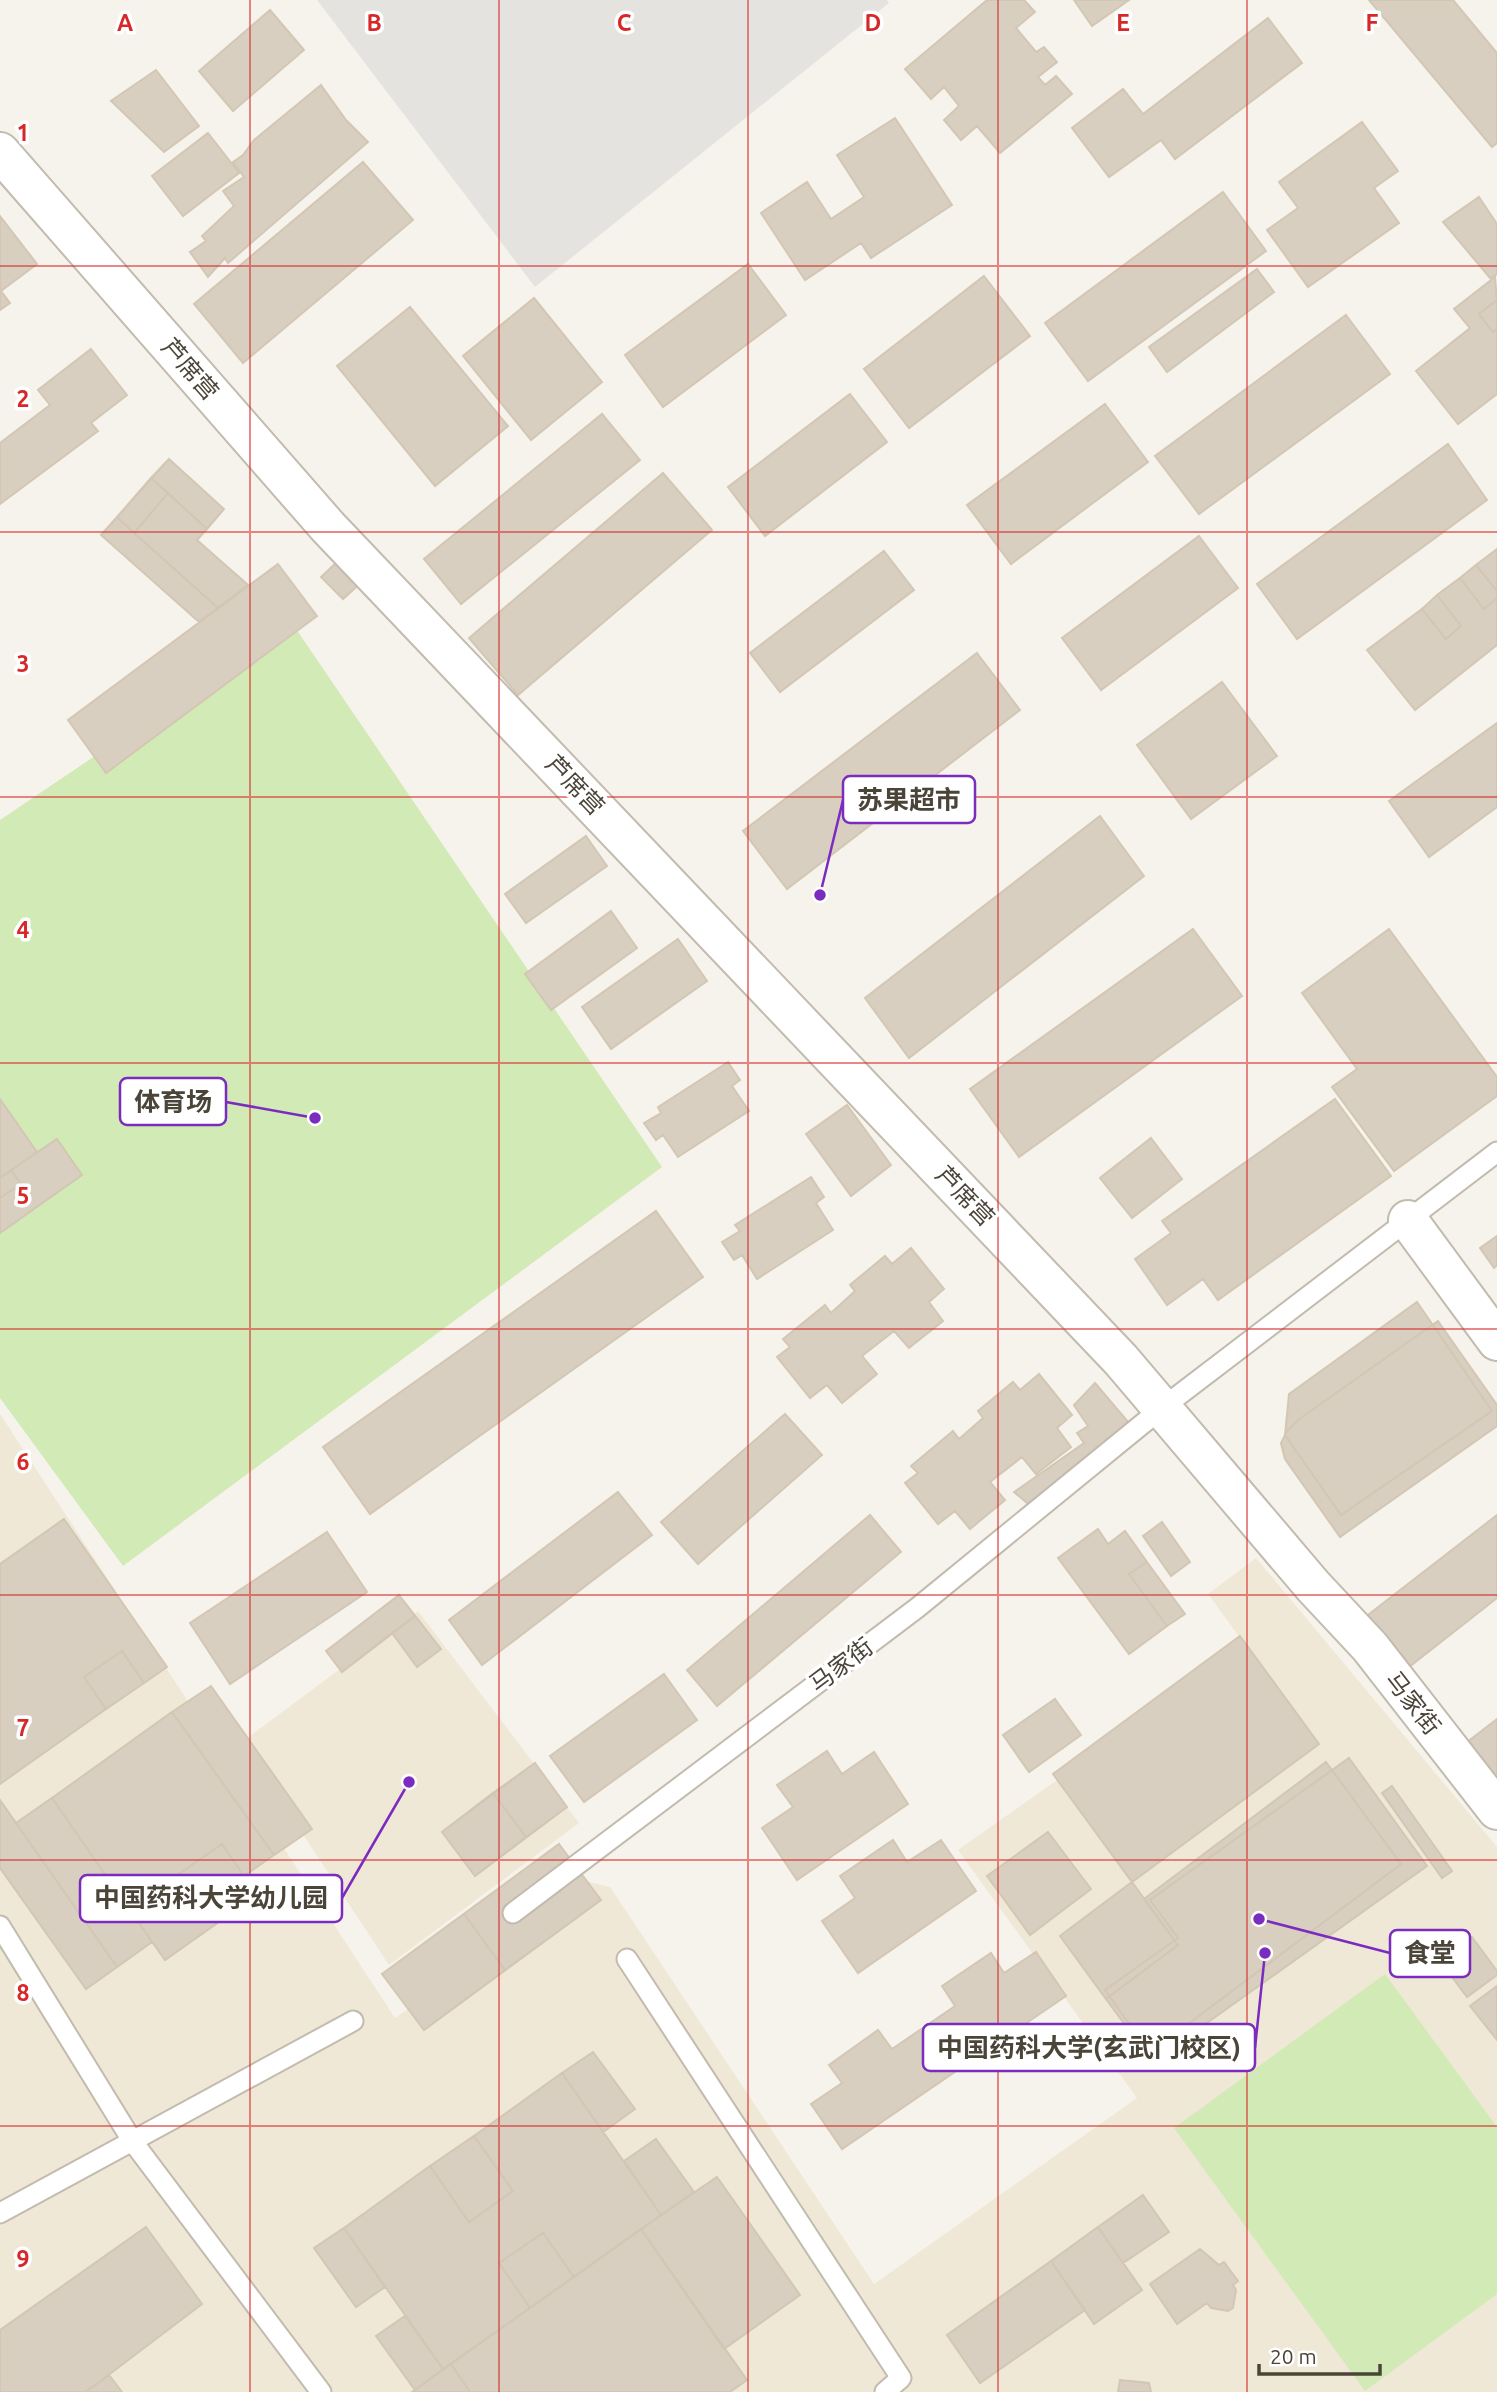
<svg xmlns="http://www.w3.org/2000/svg" width="1497" height="2392" font-family="Ubuntu,'Noto Sans SC',sans-serif">
	<rect width="100%" height="100%" fill="#f6f3ec"/>
	<!-- education -->
	<path fill="#efe8d6" d="M 0,1414 L 395,2018 L 590,1882 L 610,1887 L 874,2284 L 1137,2098 L 958,1850 L 1246,1646 L 1208,1594 L 1256,1558 L 1497,1847 L 1497,2392 L 0,2392 Z
		M 418,1611 L 579,1823 L 389,1965 L 242,1742 Z"/>
	<!-- garden -->
	<path fill="#d2eab5" d="M 292,623 L 662,1167 L 123,1566 L 0,1398 L 0,820 Z
		M 1385,1974 L 1497,2127 L 1497,2294 L 1365,2391 L 1174,2128 Z"/>
	<!-- parking -->
	<path fill="#e5e3e0" d="M 317,0 L 887,0 L 889,3 L 535,287 Z"/>
	<!-- building -->
	<path fill="#d8cfc1" stroke="#d3c7b4" stroke-width="2" d="M 987,0 L 1024,0 L 1035,12 L 1016,28 L 1036,52 L 1044,47 L 1057,62 L 1038,77 L 1045,85 L 1056,76 L 1072,94 L 1000,153 L 977,126 L 961,140 L 944,120 L 959,106 L 944,87 L 931,99 L 905,69 Z
		M 1074,0 L 1129,0 L 1092,26 Z
		M 1369,0 L 1453,0 L 1497,53 L 1497,143 L 1492,147 Z
		M 270,10 L 304,50 L 233,111 L 199,71 Z
		M 1268,18 L 1302,63 L 1175,159 L 1161,140 L 1109,177 L 1072,128 L 1123,89 L 1143,114 Z
		M 156,70 L 199,126 L 164,152 L 111,101 Z
		M 321,85 L 346,120 L 368,142 L 228,263 L 225,258 L 208,277 L 190,252 L 206,241 L 202,236 L 234,206 L 223,191 L 244,177 L 233,162 L 243,155 L 254,140 Z
		M 895,118 L 952,205 L 871,258 L 861,243 L 805,280 L 761,213 L 807,182 L 831,219 L 864,197 L 837,155 Z
		M 1362,122 L 1398,171 L 1374,188 L 1399,223 L 1308,287 L 1267,230 L 1298,208 L 1279,182 Z
		M 208,133 L 239,173 L 183,216 L 152,176 Z
		M 363,162 L 413,220 L 243,363 L 194,304 Z
		M 1223,192 L 1266,251 L 1088,381 L 1045,323 Z
		M 1479,197 L 1497,224 L 1497,274 L 1490,278 L 1443,222 Z
		M 0,216 L 37,264 L 1,291 L 10,303 L 0,310 Z
		M 748,264 L 786,315 L 663,407 L 625,355 Z
		M 1257,269 L 1274,292 L 1167,372 L 1149,347 Z
		M 984,276 L 1030,336 L 909,428 L 864,369 Z
		M 1495,277 L 1497,300 L 1479,314 L 1493,332 L 1497,329 L 1497,394 L 1458,424 L 1416,371 L 1470,328 L 1454,309 Z
		M 534,298 L 602,382 L 531,440 L 463,356 Z
		M 1497,300 L 1497,329 L 1493,332 L 1479,314 Z
		M 410,307 L 508,426 L 435,486 L 337,366 Z
		M 1346,315 L 1390,374 L 1199,514 L 1155,456 Z
		M 91,349 L 127,395 L 91,423 L 98,431 L 0,504 L 0,443 L 50,405 L 38,390 Z
		M 850,394 L 887,442 L 765,536 L 728,487 Z
		M 1105,404 L 1148,462 L 1011,564 L 967,505 Z
		M 602,414 L 640,460 L 461,604 L 424,559 Z
		M 1448,444 L 1487,500 L 1297,639 L 1257,584 Z
		M 169,459 L 224,509 L 207,529 L 151,478 Z
		M 169,459 L 224,509 L 197,540 L 248,585 L 199,622 L 101,535 Z
		M 663,473 L 712,530 L 518,695 L 469,638 Z
		M 151,478 L 168,493 L 134,533 L 117,517 Z
		M 168,493 L 207,529 L 197,540 L 248,585 L 218,608 L 134,533 Z
		M 117,517 L 134,533 L 218,608 L 199,622 L 101,535 Z
		M 1199,536 L 1238,588 L 1101,690 L 1062,638 Z
		M 353,547 L 376,569 L 343,599 L 321,577 Z
		M 1497,549 L 1497,591 L 1476,565 Z
		M 884,551 L 914,590 L 780,692 L 750,653 Z
		M 278,564 L 317,616 L 106,773 L 68,720 Z
		M 1476,565 L 1497,591 L 1497,598 L 1484,609 L 1460,578 Z
		M 1460,578 L 1484,609 L 1497,598 L 1497,645 L 1415,710 L 1367,650 L 1422,609 L 1446,639 L 1461,626 L 1437,595 Z
		M 1437,595 L 1461,626 L 1446,639 L 1422,609 Z
		M 977,653 L 1020,710 L 787,889 L 743,831 Z
		M 1222,682 L 1277,756 L 1191,819 L 1137,745 Z
		M 1497,723 L 1497,807 L 1429,857 L 1389,801 Z
		M 1100,816 L 1144,876 L 909,1058 L 865,998 Z
		M 586,836 L 607,866 L 526,923 L 505,894 Z
		M 611,911 L 637,948 L 551,1010 L 525,974 Z
		M 1193,929 L 1242,996 L 1019,1157 L 970,1089 Z
		M 1389,929 L 1497,1077 L 1497,1096 L 1394,1171 L 1332,1087 L 1357,1069 L 1302,993 Z
		M 678,939 L 707,981 L 611,1049 L 582,1007 Z
		M 728,1062 L 740,1080 L 732,1086 L 749,1111 L 678,1157 L 663,1135 L 656,1140 L 644,1123 L 661,1113 L 658,1107 Z
		M 0,1099 L 37,1152 L 0,1178 Z
		M 1335,1099 L 1391,1176 L 1218,1300 L 1203,1279 L 1167,1305 L 1135,1259 L 1171,1233 L 1162,1221 Z
		M 847,1105 L 891,1165 L 851,1196 L 806,1134 Z
		M 1151,1138 L 1182,1179 L 1132,1218 L 1100,1178 Z
		M 57,1139 L 82,1175 L 0,1233 L 0,1198 L 21,1184 L 11,1170 Z
		M 11,1170 L 21,1184 L 0,1198 L 0,1178 Z
		M 811,1177 L 824,1197 L 816,1203 L 833,1230 L 757,1279 L 742,1255 L 734,1260 L 722,1242 L 740,1231 L 735,1225 Z
		M 656,1211 L 703,1277 L 370,1514 L 323,1447 Z
		M 1497,1236 L 1497,1265 L 1494,1268 L 1480,1248 Z
		M 911,1248 L 944,1289 L 929,1302 L 943,1321 L 909,1348 L 894,1331 L 862,1356 L 877,1374 L 842,1403 L 827,1385 L 810,1398 L 777,1357 L 790,1347 L 783,1339 L 825,1305 L 831,1313 L 855,1291 L 850,1285 L 885,1256 L 892,1264 Z
		M 1417,1302 L 1492,1411 L 1341,1515 L 1285,1435 L 1289,1394 Z
		M 1438,1321 L 1497,1405 L 1497,1426 L 1340,1537 L 1285,1459 L 1281,1443 L 1287,1431 L 1298,1420 Z
		M 1039,1374 L 1072,1415 L 1057,1428 L 1071,1447 L 1036,1474 L 1022,1457 L 990,1482 L 1005,1500 L 970,1529 L 955,1511 L 938,1524 L 905,1483 L 918,1473 L 911,1466 L 953,1431 L 959,1439 L 983,1418 L 978,1411 L 1013,1382 L 1020,1390 Z
		M 1095,1383 L 1135,1430 L 1033,1508 L 1014,1492 L 1084,1443 L 1077,1433 L 1088,1426 L 1074,1405 Z
		M 785,1414 L 822,1455 L 698,1564 L 661,1522 Z
		M 618,1492 L 652,1535 L 482,1665 L 449,1620 Z
		M 870,1515 L 901,1552 L 717,1706 L 687,1670 Z
		M 1497,1515 L 1497,1598 L 1409,1667 L 1368,1615 Z
		M 64,1519 L 167,1667 L 144,1683 L 122,1651 L 84,1677 L 106,1709 L 0,1784 L 0,1564 Z
		M 1162,1522 L 1190,1562 L 1171,1576 L 1143,1536 Z
		M 1098,1529 L 1108,1544 L 1125,1531 L 1147,1562 L 1129,1574 L 1167,1626 L 1129,1654 L 1058,1558 Z
		M 327,1532 L 367,1592 L 230,1684 L 190,1623 Z
		M 1147,1562 L 1185,1614 L 1167,1626 L 1129,1574 Z
		M 399,1595 L 415,1616 L 342,1672 L 326,1651 Z
		M 399,1595 L 441,1649 L 417,1667 L 392,1633 L 342,1672 L 326,1651 Z
		M 415,1616 L 441,1649 L 417,1667 L 392,1633 Z
		M 1240,1636 L 1319,1744 L 1132,1882 L 1053,1774 Z
		M 122,1651 L 144,1683 L 106,1709 L 84,1677 Z
		M 664,1674 L 697,1720 L 584,1802 L 550,1756 Z
		M 211,1686 L 312,1829 L 274,1855 L 172,1712 Z
		M 1055,1699 L 1081,1735 L 1029,1772 L 1003,1735 Z
		M 172,1712 L 274,1855 L 244,1876 L 222,1844 L 129,1909 L 52,1798 Z
		M 1497,1719 L 1497,1783 L 1466,1743 Z
		M 827,1751 L 842,1774 L 874,1752 L 908,1804 L 797,1880 L 762,1828 L 793,1807 L 777,1785 Z
		M 1349,1758 L 1427,1866 L 1155,2060 L 1105,1990 L 1178,1938 L 1150,1900 Z
		M 1326,1762 L 1401,1864 L 1147,2055 L 1106,1999 L 1178,1945 L 1144,1899 Z
		M 535,1763 L 567,1807 L 526,1837 L 493,1793 Z
		M 535,1763 L 567,1807 L 475,1876 L 442,1832 Z
		M 1392,1786 L 1452,1871 L 1442,1878 L 1382,1793 Z
		M 493,1793 L 526,1837 L 475,1876 L 442,1832 Z
		M 52,1798 L 152,1942 L 117,1967 L 16,1823 Z
		M 0,1800 L 117,1967 L 86,1989 L 0,1868 Z
		M 1048,1832 L 1091,1889 L 1030,1935 L 987,1876 Z
		M 893,1840 L 907,1862 L 941,1840 L 976,1891 L 858,1973 L 822,1921 L 855,1898 L 840,1876 Z
		M 222,1844 L 257,1895 L 165,1960 L 129,1909 Z
		M 559,1844 L 601,1900 L 505,1970 L 464,1914 Z
		M 559,1844 L 601,1900 L 424,2030 L 382,1974 Z
		M 1132,1882 L 1178,1945 L 1106,1999 L 1060,1936 Z
		M 464,1914 L 505,1970 L 424,2030 L 382,1974 Z
		M 1472,1937 L 1497,1971 L 1497,1975 L 1467,1997 L 1441,1962 Z
		M 1036,1952 L 1066,1996 L 842,2149 L 811,2104 L 842,2083 L 829,2065 L 878,2030 L 892,2049 L 955,2006 L 942,1986 L 991,1953 L 1004,1973 Z
		M 1497,1986 L 1497,2040 L 1470,2006 Z
		M 593,2052 L 635,2109 L 603,2132 L 562,2073 Z
		M 562,2073 L 661,2215 L 574,2277 L 543,2233 L 499,2263 L 530,2308 L 443,2369 L 344,2228 L 430,2166 L 469,2222 L 513,2191 L 474,2136 Z
		M 474,2136 L 513,2191 L 469,2222 L 430,2166 Z
		M 656,2139 L 694,2192 L 661,2215 L 624,2161 Z
		M 717,2177 L 800,2295 L 724,2349 L 641,2229 Z
		M 1143,2195 L 1169,2232 L 1123,2263 L 1098,2227 Z
		M 146,2227 L 202,2304 L 86,2392 L 0,2392 L 0,2330 Z
		M 1098,2227 L 1142,2290 L 1094,2324 L 1051,2261 Z
		M 344,2228 L 385,2287 L 356,2307 L 314,2248 Z
		M 641,2229 L 747,2380 L 730,2392 L 470,2392 L 451,2364 Z
		M 543,2233 L 574,2277 L 530,2308 L 499,2263 Z
		M 1200,2249 L 1219,2265 L 1224,2262 L 1238,2281 L 1233,2285 L 1236,2290 L 1233,2308 L 1228,2311 L 1211,2308 L 1207,2303 L 1177,2324 L 1150,2284 Z
		M 1051,2261 L 1085,2310 L 980,2383 L 947,2335 Z
		M 405,2316 L 443,2369 L 415,2390 L 376,2336 Z
		M 451,2364 L 470,2392 L 412,2392 L 415,2390 Z
		M 109,2375 L 122,2392 L 85,2392 Z
		M 1120,2380 L 1149,2383 L 1151,2392 L 1118,2392 Z"/>
	<g fill="none" stroke-linecap="round" stroke-linejoin="round">
		<!-- lane casing -->
		<g stroke="#c2bbae" stroke-width="23">
			<path id="lane" d="M 513,1913 L 917,1608 L 1162,1408 L 1497,1152
				M 0,1926 L 133,2142 L 321,2392
				M 627,1959 L 901,2378 L 885,2392
				M 0,2213 L 353,2021"/>
		</g>
		<!-- street casing -->
		<g stroke="#c2bbae" stroke-width="42">
			<path id="street" d="M 0,152 L 328,527 L 1121,1360 L 1313,1586 L 1370,1647 L 1497,1810
				M 1408,1220 L 1497,1341"/>
		</g>
		<!-- lane -->
		<use href="#lane" stroke="#fff" stroke-width="19"/>
		<!-- street -->
		<use href="#street" stroke="#fff" stroke-width="38"/>
	</g>
	<!-- grid -->
	<path fill="none" stroke="#d62828" stroke-width="2" stroke-opacity="0.55" d="M 250,0 L 250,2392M 499,0 L 499,2392M 748,0 L 748,2392M 998,0 L 998,2392M 1247,0 L 1247,2392M 0,266 L 1497,266M 0,532 L 1497,532M 0,797 L 1497,797M 0,1063 L 1497,1063M 0,1329 L 1497,1329M 0,1595 L 1497,1595M 0,1860 L 1497,1860M 0,2126 L 1497,2126"/>
	<g text-anchor="middle" dominant-baseline="central" stroke-width="7" stroke-linejoin="round" paint-order="stroke">
		<!-- street labels -->
		<g font-size="24" fill="#4b4439" stroke="#fff">
			<text transform="translate(190 369) rotate(49)">芦席营</text>
			<text transform="translate(575 785) rotate(46)">芦席营</text>
			<text transform="translate(965 1196) rotate(46)">芦席营</text>
			<text transform="translate(841 1665) rotate(-37)">马家街</text>
			<text transform="translate(1413 1703) rotate(52)">马家街</text>
		</g>
	</g>
	<g font-size="23" text-anchor="middle" font-weight="bold" fill="#d62828" stroke="#fff" stroke-width="7" stroke-linejoin="round" paint-order="stroke">
		<text x="125" y="31">A</text>
		<text x="374" y="31">B</text>
		<text x="624" y="31">C</text>
		<text x="873" y="31">D</text>
		<text x="1123" y="31">E</text>
		<text x="1372" y="31">F</text>
		<text x="23" y="141">1</text>
		<text x="23" y="407">2</text>
		<text x="23" y="672">3</text>
		<text x="23" y="938">4</text>
		<text x="23" y="1204">5</text>
		<text x="23" y="1470">6</text>
		<text x="23" y="1736">7</text>
		<text x="23" y="2001">8</text>
		<text x="23" y="2267">9</text>
	</g>
	<!-- callouts -->
	<path fill="none" stroke="#7b2cbf" stroke-width="2.5" d="M820 895L843 800M315 1118L226 1102M409 1782L342 1898M1259 1919L1390 1953M1265 1953L1255 2048"/>
	<g fill="#7b2cbf" stroke="#fff" stroke-width="2.5">
		<circle cx="820" cy="895" r="7"/>
		<circle cx="315" cy="1118" r="7"/>
		<circle cx="409" cy="1782" r="7"/>
		<circle cx="1259" cy="1919" r="7"/>
		<circle cx="1265" cy="1953" r="7"/>
	</g>
	<g fill="#fff" stroke="#7b2cbf" stroke-width="2.5">
		<rect x="843" y="776" width="132" height="47" rx="7"/>
		<rect x="120" y="1078" width="106" height="47" rx="7"/>
		<rect x="80" y="1875" width="262" height="47" rx="7"/>
		<rect x="1390" y="1930" width="80" height="47" rx="7"/>
		<rect x="923" y="2024" width="332" height="47" rx="7"/>
	</g>
	<g font-size="26" text-anchor="middle" font-weight="bold" fill="#4b4439">
		<text x="909" y="809">苏果超市</text>
		<text x="173" y="1111">体育场</text>
		<text x="211" y="1907">中国药科大学幼儿园</text>
		<text x="1430" y="1962">食堂</text>
		<text x="1089" y="2057">中国药科大学(玄武门校区)</text>
	</g>
	<!-- scale -->
	<path d="M1259 2364v10h121v-10" fill="none" stroke="#4b4439" stroke-width="3.5"/>
	<text x="1270" y="2364" font-size="21" fill="#4b4439" stroke="#ffffff" stroke-width="5" paint-order="stroke">20 m</text>
</svg>
